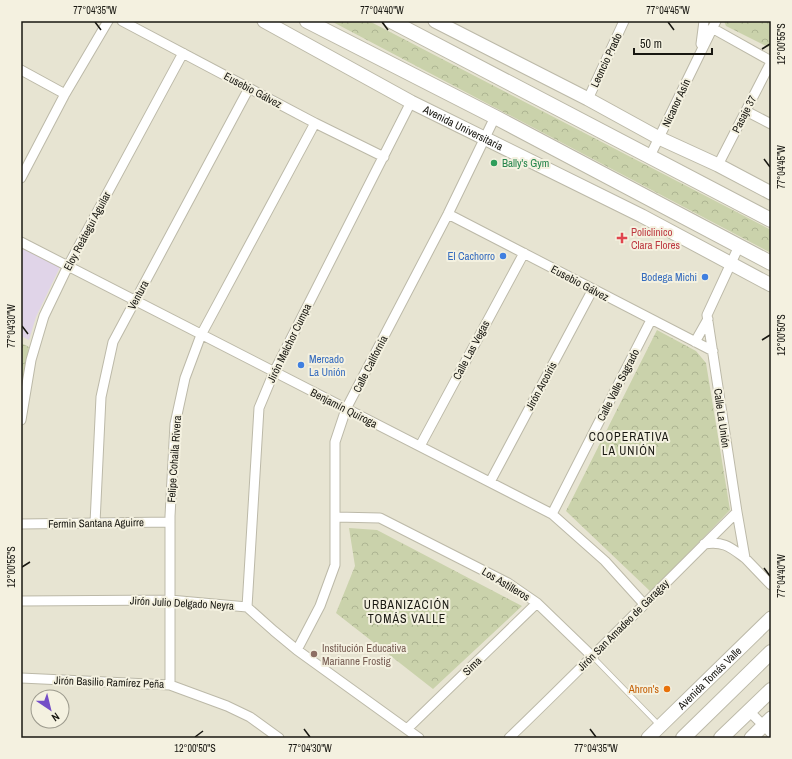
<svg xmlns="http://www.w3.org/2000/svg" width="792" height="759" font-family="'Archivo Narrow',sans-serif">
	<defs>
		<pattern id="forest-crowns" width="20" height="18" patternUnits="userSpaceOnUse"><rect width="20" height="18" fill="#cad2ab"/><path d="M2 6a3 3 0 1 1 6 0M12 15a3 3 0 1 1 6 0" fill="none" stroke="#adb492"/></pattern>
	</defs>
	<rect width="100%" height="100%" fill="#e7e4d2"/>
	<!-- education -->
	<path fill="#e0d4e8" d="M 21,244 L 61,265 L 36,317 L 29,340 L 21,336 Z"/>
	<!-- forest -->
	<path fill="url(#forest-crowns)" d="M 331,21 L 369,21 L 771,230 L 771,253 Z
		M 724,21 L 771,21 L 771,46 L 768,47 L 726,26 Z
		M 657,330 L 696,351 L 706,363 L 730,510 L 651,592 L 566,511 Z
		M 21,343 L 29,347 L 21,390 Z
		M 349,528 L 377,530 L 522,606 L 433,689 L 336,613 L 355,566 Z"/>
	<g fill="none" stroke-linecap="round" stroke-linejoin="round">
		<!-- service casing -->
		<g stroke="#bcb9a8" stroke-width="6">
			<path id="service" d="M 593,657 L 659,725"/>
		</g>
		<!-- minor casing -->
		<g stroke="#bcb9a8" stroke-width="11">
			<path id="minor" d="M 122,21 L 315,123 L 384,157
				M 712,28 L 771,61
				M 701,44 L 704,21
				M 21,70 L 65,94
				M 588,99 L 624,21
				M 746,111 L 771,124
				M 650,156 L 716,21
				M 718,165 L 771,62
				M 21,178 L 65,94 L 108,21
				M 448,214 L 713,351
				M 21,242 L 552,514 L 605,561 L 644,604
				M 739,246 L 707,315 L 737,512 L 745,558 L 771,585
				M 695,342 L 708,319
				M 21,420 L 31,360 L 44,316 L 68,266 L 183,53
				M 420,446 L 524,253
				M 490,482 L 593,289
				M 552,514 L 651,320
				M 336,517 L 380,518 L 508,583 L 537,603 L 593,657
				M 95,523 L 101,397 L 113,342 L 249,88
				M 21,524 L 170,522
				M 704,544 C 724,541 730,547 745,558
				M 21,601 L 170,600 L 247,607 L 274,631 L 297,650 L 419,738
				M 247,607 L 259,408 L 274,372 L 411,102
				M 297,650 L 320,606 L 335,565 L 335,442 L 346,409 L 448,214 L 495,117
				M 21,678 L 170,685 L 227,706 L 250,717 L 279,738
				M 170,685 L 170,516 L 175,424 L 185,378 L 201,335 L 315,123
				M 749,711 L 771,733
				M 407,729 L 537,603
				M 509,738 C 586,664 661,587 737,512"/>
		</g>
		<!-- secondary casing -->
		<g stroke="#bcb9a8" stroke-width="15">
			<g id="secondary">
				<path id="s1" d="M 264,21 L 411,102 L 642,216 L 771,285"/>
				<path d="M 435,21 L 588,99 L 659,138 L 718,165 L 771,193"/>
				<path id="s2" d="M 648,738 L 771,618"/>
				<path d="M 751,738 L 771,718"/>
			</g>
		</g>
		<!-- primary casing -->
		<g stroke="#bcb9a8" stroke-width="16">
			<path id="primary" d="M 307,21 L 495,117 L 771,263
				M 391,21 L 771,220
				M 683,738 L 771,652
				M 721,738 L 771,690"/>
		</g>
		<!-- service -->
		<use href="#service" stroke="#fff" stroke-width="4.5"/>
		<!-- minor -->
		<use href="#minor" stroke="#fff" stroke-width="9"/>
		<!-- secondary -->
		<use href="#secondary" stroke="#fff" stroke-width="13"/>
		<!-- primary -->
		<use href="#primary" stroke="#fff" stroke-width="14"/>
	</g>
	<!-- ticks -->
	<path fill="none" stroke="#181711" stroke-width="1.5" d="M 95,22 L 101,30M 382,22 L 388,30M 668,22 L 674,30M 762,49 L 770,44M 764,159 L 770,167M 22,326 L 28,334M 762,340 L 770,335M 22,567 L 30,562M 764,568 L 770,576M 304,729 L 310,737M 590,729 L 596,737M 195,737 L 203,731"/>
	<!-- markers -->
	<circle fill="#2e9e5b" stroke="#f4f1e0" stroke-width="1.5" cx="494" cy="163" r="4"/>
	<path fill="#e0444e" stroke="#f4f1e0" stroke-width="1.5" d="M620 232h4v4h4v4h-4v4h-4v-4h-4v-4h4z"/>
	<g fill="#3f7fe0" stroke="#f4f1e0" stroke-width="1.5">
		<circle cx="503" cy="256" r="4"/>
		<circle cx="705" cy="277" r="4"/>
		<circle cx="301" cy="365" r="4"/>
	</g>
	<circle fill="#8d6e63" stroke="#f4f1e0" stroke-width="1.5" cx="314" cy="654" r="4"/>
	<circle fill="#e8710a" stroke="#f4f1e0" stroke-width="1.5" cx="667" cy="689" r="4"/>
	<g text-anchor="middle" dominant-baseline="central" stroke-width="4" stroke-linejoin="round" paint-order="stroke">
		<!-- street labels -->
		<g font-size="11" fill="#181711" stroke="#f4f1e0">
			<text transform="translate(606 60) rotate(-65)">Leoncio Prado</text>
			<text transform="translate(253 90) rotate(28)">Eusebio Gálvez</text>
			<text transform="translate(676 103) rotate(-65)">Nicanor Asín</text>
			<text transform="translate(744 114) rotate(-63)">Pasaje 37</text>
			<text stroke="none"><textPath href="#s1" startOffset="226">Avenida Universitaria</textPath></text>
			<text transform="translate(87 231) rotate(-62)">Eloy Reátegui Aguilar</text>
			<text transform="translate(580 283) rotate(28)">Eusebio Gálvez</text>
			<text transform="translate(138 295) rotate(-62)">Ventura</text>
			<text transform="translate(289 343) rotate(-64)">Jirón Melchor Cumpa</text>
			<text transform="translate(471 350) rotate(-62)">Calle Las Vegas</text>
			<text transform="translate(370 364) rotate(-63)">Calle California</text>
			<text transform="translate(618 385) rotate(-63)">Calle Valle Sagrado</text>
			<text transform="translate(541 386) rotate(-62)">Jirón Arcoíris</text>
			<text transform="translate(344 408) rotate(27)">Benjamín Quiroga</text>
			<text transform="translate(722 418) rotate(82)">Calle La Unión</text>
			<text transform="translate(174 459) rotate(-86)">Felipe Cohaila Rivera</text>
			<text transform="translate(96 523) rotate(-1)">Fermin Santana Aguirre</text>
			<text transform="translate(506 584) rotate(31)">Los Astilleros</text>
			<text transform="translate(182 603) rotate(3)">Jirón Julio Delgado Neyra</text>
			<text transform="translate(623 625) rotate(-45)">Jirón San Amadeo de Garagay</text>
			<text transform="translate(472 666) rotate(-44)">Sima</text>
			<text stroke="none"><textPath href="#s2" startOffset="86">Avenida Tomás Valle</textPath></text>
			<text transform="translate(109 682) rotate(2)">Jirón Basilio Ramírez Peña</text>
		</g>
		<!-- leisure labels -->
		<g font-size="11" fill="#27864d" stroke="#f4f1e0" text-anchor="start">
			<text x="502" y="163">Bally's Gym</text>
		</g>
		<!-- health labels -->
		<g font-size="11" fill="#be3a42" stroke="#f4f1e0" text-anchor="start">
			<text x="631" y="232">Policlinico<tspan x="631" dy="13">Clara Flores</tspan></text>
		</g>
		<!-- shop labels -->
		<g font-size="11" fill="#366cbe" stroke="#f4f1e0" text-anchor="end">
			<text x="495" y="256">El Cachorro</text>
			<text x="697" y="277">Bodega Michi</text>
			<text x="309" y="359" text-anchor="start">Mercado<tspan x="309" dy="13">La Unión</tspan></text>
		</g>
		<!-- education labels -->
		<g font-size="11" fill="#785e54" stroke="#f4f1e0" text-anchor="start">
			<text x="322" y="648">Institución Educativa<tspan x="322" dy="13">Marianne Frostig</tspan></text>
		</g>
		<!-- food labels -->
		<g font-size="11" fill="#c56008" stroke="#f4f1e0" text-anchor="end">
			<text x="659" y="689">Ahron's</text>
		</g>
		<!-- neighbourhood labels -->
		<g font-size="12" letter-spacing="1" fill="#181711" stroke="#f4f1e0">
			<text x="629" y="437">COOPERATIVA<tspan x="629" dy="14">LA UNIÓN</tspan></text>
			<text x="407" y="605">URBANIZACIÓN<tspan x="407" dy="14">TOMÁS VALLE</tspan></text>
		</g>
	</g>
	<!-- border -->
	<rect width="792" height="759" fill="none" stroke="#f4f1e0" stroke-width="44"/>
	<!-- north arrow -->
	<g transform="translate(50 709) rotate(145)"><circle r="19" fill="#f4f1e0" stroke="#9c9a8d"/>
	<path d="M0-3L7 15L0 10L-7 15Z" fill="#744ec7"/>
	<text y="-6" font-size="11" font-weight="bold" text-anchor="middle" fill="#181711">N</text>
	</g>
	<!-- scale -->
	<path d="M634 48v6h78v-6" fill="none" stroke="#181711" stroke-width="2"/>
	<text x="640" y="48" font-size="12" fill="#181711" stroke="#f4f1e0" stroke-width="3" paint-order="stroke">50 m</text>
	<rect x="22" y="22" width="748" height="715" fill="none" stroke="#181711" stroke-width="1.5"/>
	<g font-size="10" text-anchor="middle" fill="#181711">
		<text x="95" y="14">77°04'35"W</text>
		<text x="382" y="14">77°04'40"W</text>
		<text x="668" y="14">77°04'45"W</text>
		<text transform="translate(781 44) rotate(-90)" y="4">12°00'55"S</text>
		<text transform="translate(781 167) rotate(-90)" y="4">77°04'45"W</text>
		<text transform="translate(11 326) rotate(-90)" y="4">77°04'30"W</text>
		<text transform="translate(781 335) rotate(-90)" y="4">12°00'50"S</text>
		<text transform="translate(11 567) rotate(-90)" y="4">12°00'55"S</text>
		<text transform="translate(781 576) rotate(-90)" y="4">77°04'40"W</text>
		<text x="195" y="752">12°00'50"S</text>
		<text x="310" y="752">77°04'30"W</text>
		<text x="596" y="752">77°04'35"W</text>
	</g>
</svg>
